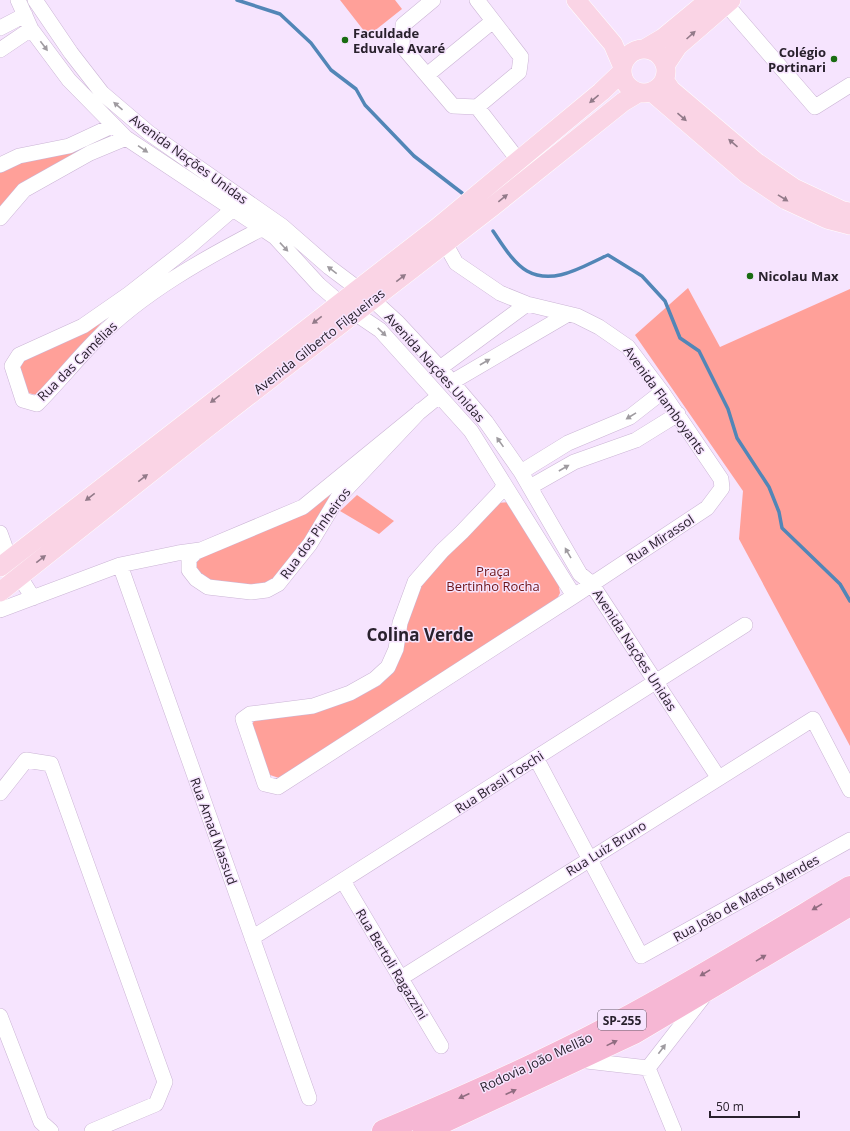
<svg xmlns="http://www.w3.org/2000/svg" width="850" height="1131" font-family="'Open Sans',sans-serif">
	<rect width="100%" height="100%" fill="#f6e4fe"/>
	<!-- green -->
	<path fill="#ffa099" d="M 340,0 L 395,0 L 402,9 L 368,36 Z
		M 79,151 L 0,209 L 0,172 L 18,163 Z
		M 688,288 L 720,347 L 850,289 L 850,746 L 739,539 L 743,491 L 635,335 Z
		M 102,322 L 37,395 L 28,393 L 19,370 L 23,361 Z
		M 384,445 L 308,542 L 266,587 L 209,584 L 192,569 L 198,555 L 304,509 Z
		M 357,495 L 394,521 L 379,534 L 340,511 Z
		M 510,502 L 558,581 L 560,593 L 556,601 L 279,778 L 267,774 L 251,729 L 254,720 L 329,708 L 358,697 L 380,685 L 393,670 L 407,607 L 420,583 L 497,503 Z"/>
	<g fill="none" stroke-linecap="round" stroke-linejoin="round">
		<!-- stream -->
		<path stroke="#5286b7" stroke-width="3.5" d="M 237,0 L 280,14 L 311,43 L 331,70 L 356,89 L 365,105 L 414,156 L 462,193
			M 493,231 C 502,244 513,263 527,271 C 554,286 583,266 608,255 L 642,276 L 665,301 L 680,338 L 699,351 L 728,409 L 737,438 L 769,487 L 779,512 L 782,528 L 840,584 L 850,601"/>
		<!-- minor casing -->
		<g stroke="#cbb5d5" stroke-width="16">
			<path id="minor" d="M 18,0 L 31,29 L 69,80 L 126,138 L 275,237 L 319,285 L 340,303 L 380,330 L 471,431 L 574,596
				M 35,0 L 71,53 L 102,93 L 149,133 L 282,226 L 329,267 L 373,300 L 398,323 L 440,368 L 486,422 L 521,472 L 580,574 L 591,583 L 718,777
				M 433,0 L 403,25 L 402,46 L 453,106 L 477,107 L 519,72 L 521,57 L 477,0
				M 726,4 L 815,107 L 850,85
				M 0,28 L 25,15
				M 0,50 L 31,29
				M 427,75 L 493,21
				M 477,107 L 519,161
				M 0,165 L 19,156 L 69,146 L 112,126
				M 240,203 L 189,247 L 129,294 L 83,326 L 19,355 L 12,366 L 23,400 L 37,404 C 58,383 76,360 97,339 C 142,293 205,258 261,229
				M 0,218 L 24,190 L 90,153 L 126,138
				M 440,234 L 456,263 L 500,293 L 527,304 L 577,316 L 599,327 L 628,347 L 662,392 L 721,479 L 722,488 L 707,508 L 574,596 L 278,787 L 265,784 L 243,719 L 250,714 L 313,706 L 350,693 L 375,679 L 388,667 L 396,649 L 400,623 L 415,582 L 442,551 L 462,532 L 501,491 L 504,484
				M 440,368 L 527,304
				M 452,382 L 568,314
				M 421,410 L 337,499 L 310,544 L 278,584 L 267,590 L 251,592 L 208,587 L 196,579 L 189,570 L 189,559 L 196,552 L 303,507 L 439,396
				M 521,472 L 568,443 L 630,417 L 662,392
				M 530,487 L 574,462 L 636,440 L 678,414
				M 0,533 L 10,561 L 33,598
				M 120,565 L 309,1098
				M 0,610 L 120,565 L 178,553 L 200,550
				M 536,758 L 641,956 L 850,840
				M 0,793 L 26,760 L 51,764 L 165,1082 L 156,1104 L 92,1131
				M 343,881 L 441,1046
				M 252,938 L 745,625
				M 401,978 L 813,719 L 850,790
				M 0,1016 L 41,1122 L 51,1131
				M 578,1060 L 648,1068 L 704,996
				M 648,1068 L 674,1131"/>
		</g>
		<!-- major casing -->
		<g stroke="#fff" stroke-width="20">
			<path id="major" d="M 576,0 L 613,44 L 622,65
				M 646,48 L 663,38 L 709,0
				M622 71a22 22 0 1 1 44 0a22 22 0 1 1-44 0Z
				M 666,64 L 678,46 L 731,0
				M 665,81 L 671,90 L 756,162 L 794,188 L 843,211 L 850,212
				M 652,92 L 747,174 L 786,200 L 827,219 L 850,225
				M 0,567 L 437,228 L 601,92 L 622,72
				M 0,592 L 208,427 L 492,207 L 623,102 L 638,93"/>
		</g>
		<!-- highway casing -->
		<g stroke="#fff" stroke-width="23">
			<path id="highway" d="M 383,1131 C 462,1098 542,1063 618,1022 C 697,980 773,933 850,887
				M 424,1131 L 634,1033 L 850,905"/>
		</g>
		<!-- minor -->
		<use href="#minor" stroke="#fff" stroke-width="15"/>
		<!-- major -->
		<use href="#major" stroke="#fad4e5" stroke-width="19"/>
		<!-- highway -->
		<use href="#highway" stroke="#f6b7d4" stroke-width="22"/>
	</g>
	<!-- one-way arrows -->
	<defs><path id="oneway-solid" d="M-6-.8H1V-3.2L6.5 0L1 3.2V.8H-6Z"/></defs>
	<g fill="#927a89">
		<use href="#oneway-solid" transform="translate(691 35) rotate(-42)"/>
		<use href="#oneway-solid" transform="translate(594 99) rotate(140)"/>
		<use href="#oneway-solid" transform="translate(682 117) rotate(41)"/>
		<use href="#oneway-solid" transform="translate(733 143) rotate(-139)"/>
		<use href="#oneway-solid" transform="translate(503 198) rotate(-39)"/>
		<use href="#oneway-solid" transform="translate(783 198) rotate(32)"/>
		<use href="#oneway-solid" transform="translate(401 278) rotate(-38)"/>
		<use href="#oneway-solid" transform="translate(317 320) rotate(142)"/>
		<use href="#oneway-solid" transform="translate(215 399) rotate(142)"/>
		<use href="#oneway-solid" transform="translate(143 478) rotate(-38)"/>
		<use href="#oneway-solid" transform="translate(90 497) rotate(142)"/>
		<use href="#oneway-solid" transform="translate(41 559) rotate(-38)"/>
	</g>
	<g fill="#9f9ba0">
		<use href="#oneway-solid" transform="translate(44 46) rotate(53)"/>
		<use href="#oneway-solid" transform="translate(118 106) rotate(-139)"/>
		<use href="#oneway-solid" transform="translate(143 149) rotate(34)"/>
		<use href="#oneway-solid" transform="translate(284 247) rotate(47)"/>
		<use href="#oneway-solid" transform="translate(332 270) rotate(-142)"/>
		<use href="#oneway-solid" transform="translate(382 332) rotate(44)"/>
		<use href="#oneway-solid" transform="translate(485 362) rotate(-30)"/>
		<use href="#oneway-solid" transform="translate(631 416) rotate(148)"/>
		<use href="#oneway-solid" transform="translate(500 442) rotate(-125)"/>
		<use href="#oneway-solid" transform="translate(564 468) rotate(-30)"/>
		<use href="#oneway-solid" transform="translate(568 553) rotate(-120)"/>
		<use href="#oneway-solid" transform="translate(662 1049) rotate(-53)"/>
	</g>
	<g fill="#906c80">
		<use href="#oneway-solid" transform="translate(817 907) rotate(149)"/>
		<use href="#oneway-solid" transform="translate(761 958) rotate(-31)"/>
		<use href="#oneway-solid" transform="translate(705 973) rotate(149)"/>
		<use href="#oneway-solid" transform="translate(612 1043) rotate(-26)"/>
		<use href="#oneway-solid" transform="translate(511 1092) rotate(-25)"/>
		<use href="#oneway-solid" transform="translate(464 1096) rotate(155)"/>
	</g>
	<!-- markers -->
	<g fill="#196c11" stroke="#f6e4fe" stroke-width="1.5">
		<circle cx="345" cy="40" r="4"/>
		<circle cx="834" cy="59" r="4"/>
		<circle cx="750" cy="276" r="4"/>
	</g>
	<g text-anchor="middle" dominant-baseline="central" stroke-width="3" stroke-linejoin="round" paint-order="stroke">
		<!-- shield labels -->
		<rect fill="#f6e4fe" stroke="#665c6c" stroke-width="1" x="598" y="1010" width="48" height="20" rx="3"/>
		<g font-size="12" font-weight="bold" fill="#29212d">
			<text x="622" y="1020">SP-255</text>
		</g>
		<!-- poi labels -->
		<g font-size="13" font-weight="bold" fill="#29212d" stroke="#f6e4fe" text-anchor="start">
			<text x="353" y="33">Faculdade<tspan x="353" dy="15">Eduvale Avaré</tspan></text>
			<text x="826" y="52" text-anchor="end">Colégio<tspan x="826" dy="15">Portinari</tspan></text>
			<text x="758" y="276">Nicolau Max</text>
		</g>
		<!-- street labels -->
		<g font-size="13" fill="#29212d" stroke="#f6e4fe">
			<text transform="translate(189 159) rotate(36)">Avenida Nações Unidas</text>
			<text transform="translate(319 341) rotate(-38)">Avenida Gilberto Filgueiras</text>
			<text transform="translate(77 361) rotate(-45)">Rua das Camélias</text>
			<text transform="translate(435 367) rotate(48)">Avenida Nações Unidas</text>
			<text transform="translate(665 400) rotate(54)">Avenida Flamboyants</text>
			<text transform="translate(315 533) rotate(-54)">Rua dos Pinheiros</text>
			<text transform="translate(660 539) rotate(-33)">Rua Mirassol</text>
			<text transform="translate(635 650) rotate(57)">Avenida Nações Unidas</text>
			<text transform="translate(499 782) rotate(-33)">Rua Brasil Toschi</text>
			<text transform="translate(214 831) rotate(70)">Rua Amad Massud</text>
			<text transform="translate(606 848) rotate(-32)">Rua Luiz Bruno</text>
			<text transform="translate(746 898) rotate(-29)">Rua João de Matos Mendes</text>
			<text transform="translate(392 964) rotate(59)">Rua Bertoli Ragazzini</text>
			<text transform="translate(536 1062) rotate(-25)">Rodovia João Mellão</text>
		</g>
		<!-- park labels -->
		<g font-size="13" fill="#6b1317" stroke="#f6e4fe">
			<text x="493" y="571">Praça<tspan x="493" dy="15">Bertinho Rocha</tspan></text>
		</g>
		<!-- district labels -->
		<g font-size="17" font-weight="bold" fill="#29212d" stroke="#f6e4fe">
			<text x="420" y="634">Colina Verde</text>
		</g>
	</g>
	<!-- scale -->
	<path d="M710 1111v6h89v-6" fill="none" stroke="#29212d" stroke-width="2"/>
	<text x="716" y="1111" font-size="12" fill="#29212d" stroke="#f6e4fe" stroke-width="3" paint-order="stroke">50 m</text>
</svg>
